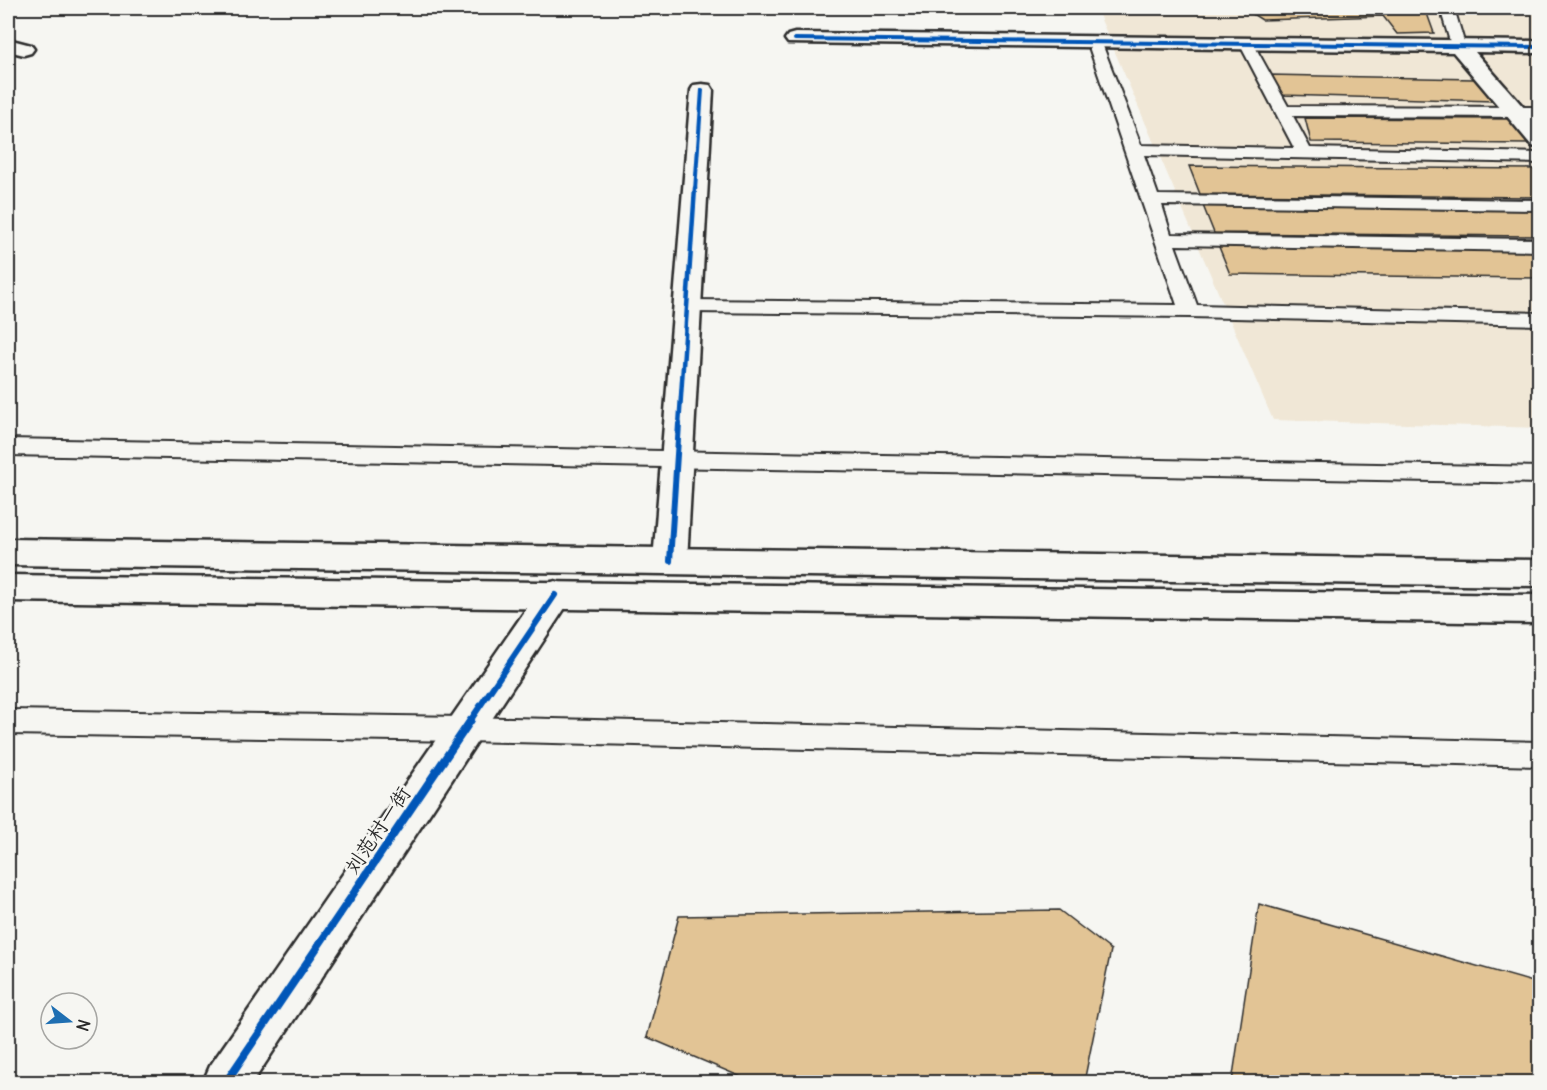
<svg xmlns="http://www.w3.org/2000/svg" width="1547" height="1090" font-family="Delius,'LXGW WenKai TC',sans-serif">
	<rect width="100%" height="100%" fill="#f6f6f2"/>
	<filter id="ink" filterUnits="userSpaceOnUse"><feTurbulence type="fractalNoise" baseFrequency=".0167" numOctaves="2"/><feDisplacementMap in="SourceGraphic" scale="12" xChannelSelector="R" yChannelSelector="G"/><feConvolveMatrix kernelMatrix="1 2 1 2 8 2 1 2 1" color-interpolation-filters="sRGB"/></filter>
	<g filter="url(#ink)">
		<!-- built -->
		<path fill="#f0e7d6" d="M 1096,8 L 1539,8 L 1539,428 L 1273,420 Z"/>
		<!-- building -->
		<path fill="#e2c495" stroke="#2b2b2b" stroke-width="1.5" d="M 1243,8 L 1425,8 L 1434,33 L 1397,34 L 1383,16 L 1262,20 Z
			M 1269,75 L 1474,79 L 1493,101 L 1281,95 Z
			M 1305,118 L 1510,119 L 1530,144 L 1311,142 Z
			M 1189,166 L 1540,169 L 1540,197 L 1200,194 Z
			M 1202,203 L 1540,206 L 1540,236 L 1214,233 Z
			M 1217,242 L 1540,245 L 1540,278 L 1230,274 Z
			M 1259,904 L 1540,984 L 1540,1082 L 1232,1082 Z
			M 1059,910 L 1111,950 L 1084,1082 L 753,1082 L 647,1037 L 679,916 Z"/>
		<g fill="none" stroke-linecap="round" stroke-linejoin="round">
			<!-- service casing -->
			<g stroke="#2b2b2b" stroke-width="4">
				<path id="service" d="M 1440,8 L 1454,8 L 1465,45 L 1463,48 L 1453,48 L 1451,45 Z
					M 1094,37 L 1101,41 L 1141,145 L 1294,148 L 1239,43 L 1246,39 L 1253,43 L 1288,106 L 1540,107 L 1540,117 L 1293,116 L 1310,148 L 1540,153 L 1540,163 L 1144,155 L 1158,195 L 1540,200 L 1540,210 L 1162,205 L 1171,234 L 1540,239 L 1540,251 L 1175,245 L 1197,305 L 1540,313 L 1540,325 L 1189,317 L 687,312 L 680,310 L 677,306 L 680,302 L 687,300 L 1177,305 L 1087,41 Z
					M 8,439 L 1540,467 L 1540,483 L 8,455 Z
					M 8,710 L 464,717 L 1540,742 L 1540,766 L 464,741 L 8,734 Z"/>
			</g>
			<!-- minor casing -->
			<g stroke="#2b2b2b" stroke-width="5">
				<path id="minor" d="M 795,33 L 1540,41 L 1540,53 L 1475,52 L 1540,126 L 1540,148 L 1532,146 L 1453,52 L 788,43 L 785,39 L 788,35 Z
					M 8,39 L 31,45 L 34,49 L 31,53 L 24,55 L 8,51 Z
					M 702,84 L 710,85 L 713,90 L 687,561 L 682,570 L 670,574 L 658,570 L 653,561 L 691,90 L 694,85 Z
					M 555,581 L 567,585 L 572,595 L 567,605 L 253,1082 L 203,1082 L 210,1066 L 543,585 Z"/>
			</g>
			<!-- primary casing -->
			<g stroke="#2b2b2b" stroke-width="5">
				<path id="primary" d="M 8,539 L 1540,560 L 1540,586 L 8,565 Z
					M 8,575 L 1540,595 L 1540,623 L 8,601 Z"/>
			</g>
			<!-- service -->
			<use href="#service" fill="#f6f6f2" fill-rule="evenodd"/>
			<!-- minor -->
			<use href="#minor" fill="#f6f6f2" fill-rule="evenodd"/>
			<!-- primary -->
			<use href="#primary" fill="#f6f6f2" fill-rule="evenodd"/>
			<!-- cycleway-far3 casing -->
			<g stroke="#f6f6f2" stroke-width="6">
				<path id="cycleway-far3" d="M 795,39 L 1540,47
					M 695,190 L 702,90"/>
			</g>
			<!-- cycleway-far2 casing -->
			<g stroke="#f6f6f2" stroke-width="8">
				<path id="cycleway-far2" d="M 679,426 L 695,188"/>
			</g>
			<!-- cycleway-far1 casing -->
			<g stroke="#f6f6f2" stroke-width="10">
				<path id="cycleway-far1" d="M 670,561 L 679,424
					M 470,721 L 555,595"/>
			</g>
			<!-- cycleway casing -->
			<g stroke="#f6f6f2" stroke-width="11">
				<path id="cycleway" d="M 226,1082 L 471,720"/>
			</g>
			<!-- cycleway-far3 -->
			<use href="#cycleway-far3" stroke="#0057b8" stroke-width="4"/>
			<!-- cycleway-far2 -->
			<use href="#cycleway-far2" stroke="#0057b8" stroke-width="4.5"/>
			<!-- cycleway-far1 -->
			<use href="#cycleway-far1" stroke="#0057b8" stroke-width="6"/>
			<!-- cycleway -->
			<use href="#cycleway" stroke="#0057b8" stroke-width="8"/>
		</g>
	</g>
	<g text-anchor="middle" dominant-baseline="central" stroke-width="5" stroke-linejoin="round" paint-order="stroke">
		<!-- near-street labels -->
		<g font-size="20" fill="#2b2b2b" stroke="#f6f6f2">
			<text transform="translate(377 830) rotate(-56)">刘范村一街</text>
		</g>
	</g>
	<!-- margin -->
	<rect width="1547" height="1090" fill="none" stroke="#f6f6f2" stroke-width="30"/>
	<rect x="15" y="15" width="1517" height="1060" fill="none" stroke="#2b2b2b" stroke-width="2" filter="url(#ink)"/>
	<!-- north arrow -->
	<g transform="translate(69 1021) rotate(107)"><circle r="28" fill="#f6f6f2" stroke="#a5a5a2" stroke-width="1.5"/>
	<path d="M0-4.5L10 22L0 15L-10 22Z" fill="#1f6fb2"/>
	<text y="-9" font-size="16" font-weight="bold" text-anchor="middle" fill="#2b2b2b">N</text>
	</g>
</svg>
